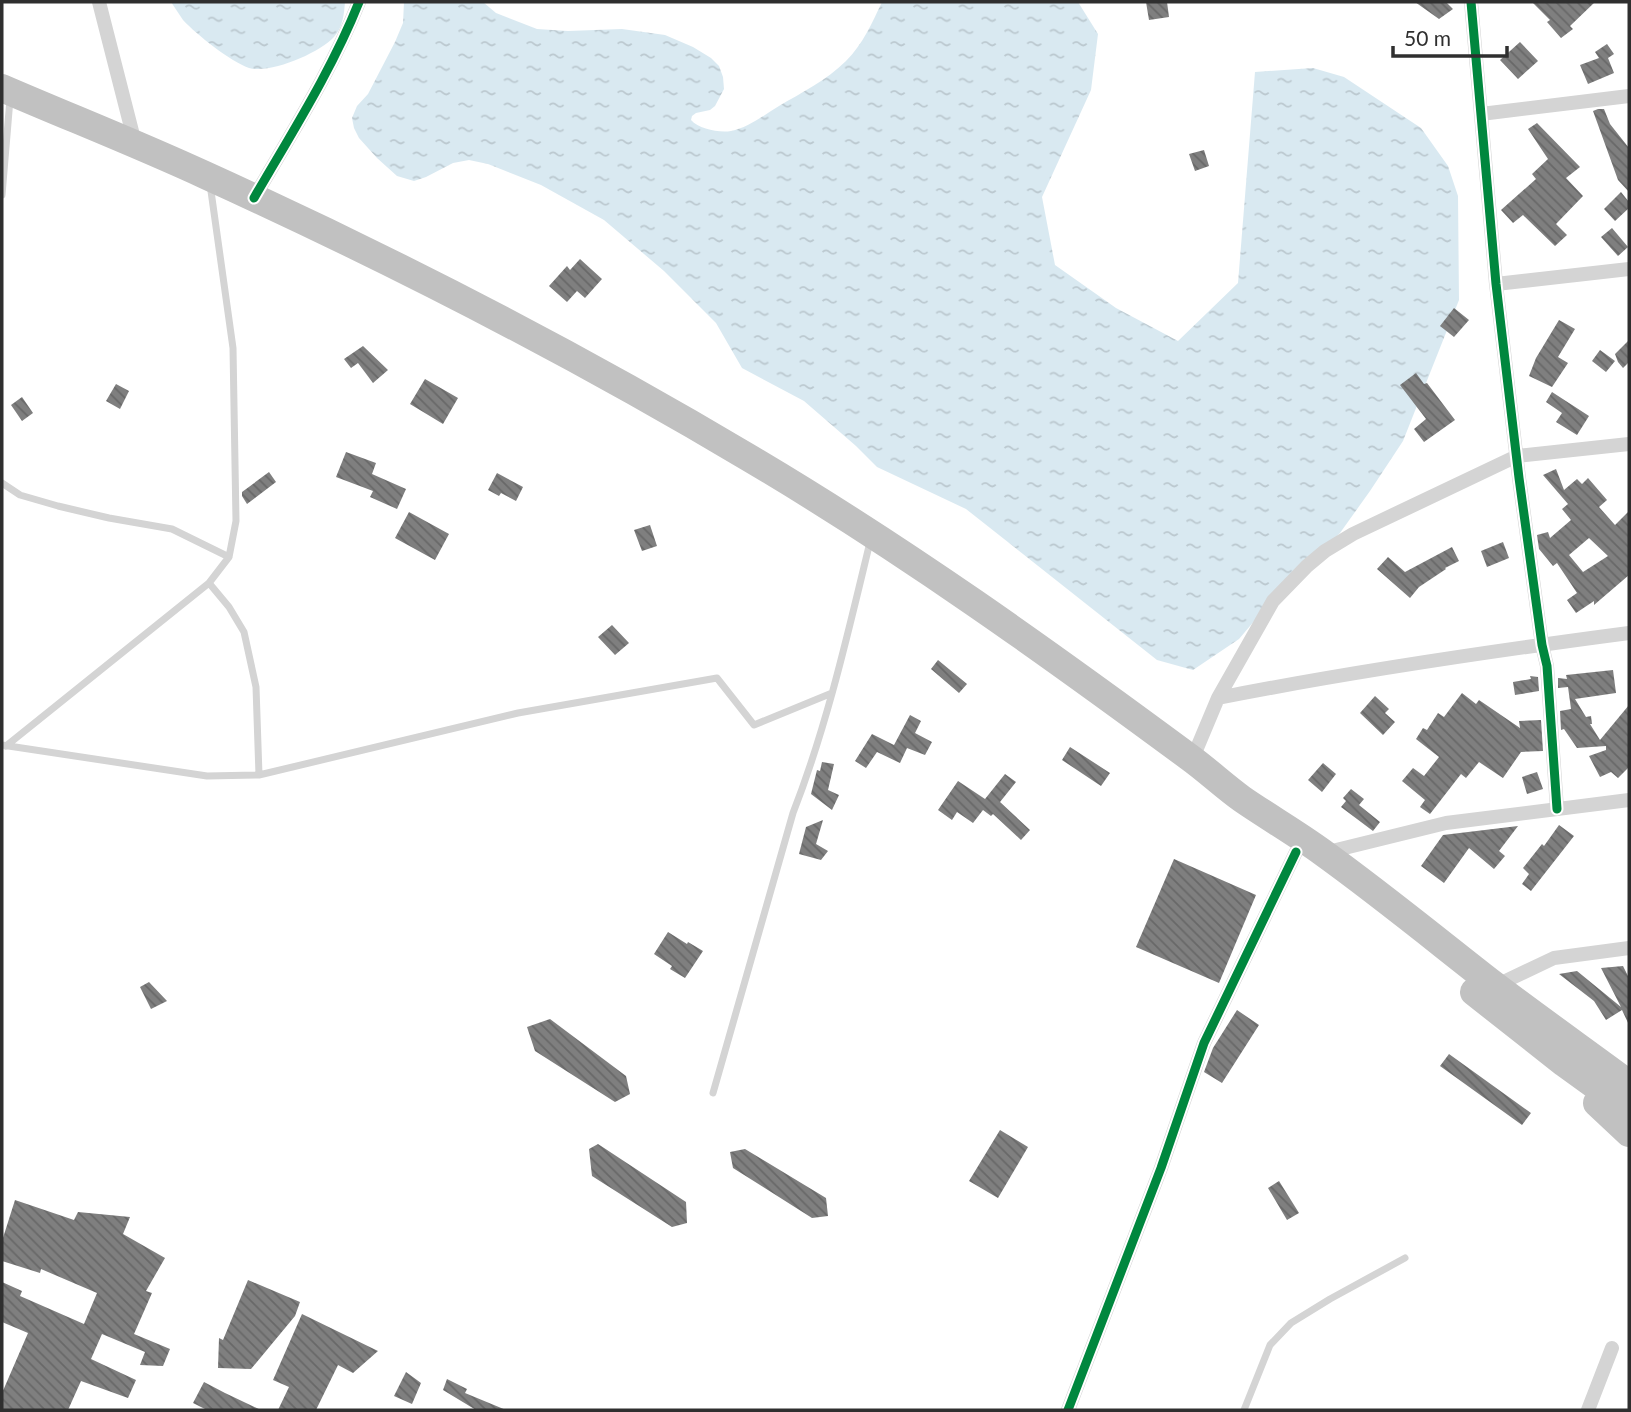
<svg xmlns="http://www.w3.org/2000/svg" width="1631" height="1412" font-family="Lato,sans-serif">
	<defs>
		<pattern id="water-ripples" width="26" height="14" patternUnits="userSpaceOnUse" patternTransform="scale(1.75)"><rect width="26" height="14" fill="#d9e9f1"/><path d="M2 4q2-2 4 0t4 0M15 11q2-2 4 0t4 0" fill="none" stroke="#bbc8cf"/></pattern>
		<pattern id="building-back-hatch" width="6" height="6" patternUnits="userSpaceOnUse" patternTransform="scale(1.75)"><rect width="6" height="6" fill="#7f7f7f"/><path d="M-1 5l2 2M0 0l6 6M5-1l2 2" fill="none" stroke="#686868"/></pattern>
	</defs>
	<rect width="100%" height="100%" fill="#fff"/>
	<!-- water -->
	<path fill="url(#water-ripples)" d="M 171,2 L 345,2 C 344,14 343,27 334,37 C 319,53 271,74 249,68 C 230,61 197,35 183,20 C 179,14 175,8 171,2 Z
		M 404,2 L 483,2 L 496,13 L 537,29 L 568,31 L 622,29 L 665,35 L 693,47 L 711,58 L 719,66 L 723,77 L 724,89 L 715,106 L 710,110 L 696,113 L 692,116 L 691,120 C 699,129 719,133 731,131 C 748,128 764,115 779,106 C 801,93 827,80 846,61 C 863,44 872,23 882,2 L 1078,2 L 1098,34 L 1091,90 L 1042,197 L 1055,265 L 1116,308 L 1178,341 L 1238,283 L 1255,72 L 1313,68 L 1344,77 L 1421,128 L 1448,166 L 1458,196 L 1459,300 L 1403,441 L 1370,491 L 1340,533 L 1277,594 L 1239,639 L 1193,670 L 1157,660 L 966,509 L 877,467 L 856,446 L 804,401 L 742,368 L 716,323 L 664,271 L 604,220 L 541,185 L 488,164 L 469,160 L 453,163 L 426,177 L 414,181 L 397,176 L 377,158 L 359,138 L 354,128 L 352,118 L 357,106 L 368,94 L 395,42 L 403,23 Z"/>
	<!-- building -->
	<path fill="url(#building-back-hatch)" fill-rule="evenodd" d="M 1146,2 L 1167,2 L 1169,17 L 1149,20 Z
		M 1415,2 L 1446,2 L 1453,9 L 1439,19 Z
		M 1532,2 L 1595,2 L 1570,26 L 1573,29 L 1561,38 L 1547,22 L 1550,20 Z
		M 1520,42 L 1538,61 L 1518,79 L 1500,60 Z
		M 1607,44 L 1614,54 L 1608,58 L 1614,73 L 1588,84 L 1580,65 L 1599,58 L 1595,52 Z
		M 1598,109 L 1604,109 L 1610,124 L 1629,148 L 1629,192 L 1618,180 L 1593,111 Z
		M 1537,123 L 1580,167 L 1566,178 L 1583,196 L 1556,224 L 1567,235 L 1555,246 L 1523,215 L 1513,223 L 1501,210 L 1536,179 L 1532,174 L 1548,159 L 1528,129 Z
		M 1204,150 L 1209,166 L 1195,171 L 1189,154 Z
		M 1621,192 L 1629,202 L 1629,208 L 1615,221 L 1604,209 Z
		M 1612,228 L 1628,247 L 1618,256 L 1601,237 Z
		M 580,259 L 602,279 L 585,298 L 577,291 L 567,302 L 549,286 L 567,266 L 570,270 Z
		M 1454,308 L 1469,320 L 1454,337 L 1440,326 Z
		M 1559,320 L 1575,329 L 1558,357 L 1568,363 L 1552,387 L 1529,376 L 1536,358 Z
		M 1629,340 L 1629,362 L 1623,368 L 1618,362 L 1615,354 Z
		M 363,346 L 388,370 L 373,383 L 358,363 L 351,368 L 344,359 Z
		M 1600,350 L 1615,361 L 1606,372 L 1592,361 Z
		M 1416,373 L 1424,384 L 1427,383 L 1455,420 L 1424,442 L 1414,429 L 1426,419 L 1400,385 Z
		M 425,379 L 458,398 L 443,424 L 410,404 Z
		M 116,384 L 129,391 L 120,409 L 106,401 Z
		M 1552,392 L 1589,416 L 1577,435 L 1556,422 L 1562,413 L 1546,402 Z
		M 22,397 L 33,413 L 22,421 L 11,405 Z
		M 346,452 L 376,463 L 372,474 L 406,489 L 397,509 L 370,497 L 373,491 L 336,477 Z
		M 1556,469 L 1564,490 L 1577,479 L 1582,484 L 1588,478 L 1607,500 L 1599,507 L 1615,525 L 1629,511 L 1629,575 L 1594,605 L 1594,601 L 1576,613 L 1567,600 L 1577,593 L 1557,563 L 1553,566 L 1539,549 L 1537,535 L 1548,532 L 1550,538 L 1571,520 L 1562,509 L 1568,504 L 1543,475 ZM 1589,538 L 1608,556 L 1583,572 L 1569,555 Z
		M 269,472 L 276,482 L 247,504 L 242,496 L 242,492 Z
		M 497,473 L 523,487 L 516,501 L 501,493 L 499,496 L 488,490 Z
		M 409,512 L 449,534 L 435,560 L 395,538 Z
		M 650,525 L 657,546 L 642,551 L 634,530 Z
		M 1503,542 L 1509,558 L 1487,567 L 1481,551 Z
		M 1452,547 L 1459,561 L 1445,568 L 1446,569 L 1419,587 L 1410,598 L 1377,569 L 1388,557 L 1405,572 Z
		M 612,625 L 629,643 L 615,655 L 598,637 Z
		M 938,660 L 967,684 L 959,693 L 931,669 Z
		M 1613,670 L 1616,693 L 1575,699 L 1586,717 L 1591,716 L 1592,724 L 1590,724 L 1600,740 L 1629,705 L 1629,767 L 1618,778 L 1611,772 L 1600,777 L 1589,756 L 1606,750 L 1606,746 L 1577,748 L 1564,729 L 1561,730 L 1560,711 L 1571,709 L 1568,687 L 1558,688 L 1558,678 L 1567,679 L 1566,675 Z
		M 1530,676 L 1538,677 L 1539,691 L 1515,695 L 1513,682 L 1531,679 Z
		M 1462,693 L 1476,704 L 1479,700 L 1520,728 L 1519,721 L 1541,720 L 1543,751 L 1521,752 L 1503,778 L 1479,762 L 1466,778 L 1461,774 L 1430,814 L 1420,807 L 1425,800 L 1402,781 L 1413,768 L 1424,776 L 1439,757 L 1416,739 L 1423,728 L 1427,730 L 1438,713 L 1444,717 Z
		M 1375,696 L 1389,709 L 1385,713 L 1395,722 L 1383,735 L 1360,713 Z
		M 910,715 L 921,721 L 915,733 L 932,742 L 925,755 L 907,748 L 900,763 L 877,752 L 866,768 L 855,761 L 872,734 L 894,745 Z
		M 1070,747 L 1110,773 L 1101,786 L 1062,760 Z
		M 822,762 L 834,764 L 828,790 L 839,795 L 832,810 L 811,794 L 817,770 L 820,771 Z
		M 1323,763 L 1336,774 L 1322,792 L 1308,780 Z
		M 1537,772 L 1543,789 L 1527,794 L 1522,777 Z
		M 1005,774 L 1016,782 L 1000,802 L 1030,830 L 1021,840 L 993,814 L 991,816 L 983,810 L 973,823 L 957,812 L 952,820 L 938,810 L 958,781 L 985,799 Z
		M 1351,789 L 1364,799 L 1359,805 L 1380,822 L 1373,831 L 1341,807 L 1346,801 L 1343,798 Z
		M 823,820 L 816,844 L 828,851 L 821,860 L 799,854 L 806,827 Z
		M 1559,825 L 1574,836 L 1531,891 L 1522,884 L 1529,874 L 1523,868 L 1542,844 L 1544,846 Z
		M 1518,826 L 1499,851 L 1505,856 L 1494,869 L 1469,848 L 1444,883 L 1421,866 L 1443,835 Z
		M 1174,859 L 1256,895 L 1219,983 L 1136,947 Z
		M 668,932 L 687,944 L 688,942 L 703,951 L 685,978 L 670,969 L 672,966 L 654,954 Z
		M 1623,966 L 1629,978 L 1629,1025 L 1622,1010 L 1606,1020 L 1594,1001 L 1559,974 L 1577,971 L 1621,1007 L 1601,968 Z
		M 149,982 L 167,1001 L 151,1009 L 140,987 Z
		M 1237,1010 L 1259,1025 L 1222,1083 L 1204,1072 L 1213,1048 Z
		M 550,1019 L 626,1076 L 630,1094 L 615,1102 L 535,1051 L 527,1027 Z
		M 1449,1054 L 1531,1113 L 1522,1125 L 1440,1066 Z
		M 1000,1130 L 1028,1147 L 998,1198 L 969,1181 Z
		M 598,1144 L 686,1202 L 687,1223 L 672,1227 L 592,1176 L 589,1149 Z
		M 745,1149 L 826,1198 L 828,1216 L 812,1218 L 733,1168 L 730,1152 Z
		M 1279,1181 L 1299,1213 L 1287,1220 L 1268,1188 Z
		M 15,1200 L 74,1220 L 78,1212 L 130,1217 L 123,1234 L 165,1258 L 146,1291 L 152,1293 L 134,1334 L 170,1349 L 163,1366 L 140,1365 L 145,1352 L 102,1334 L 91,1359 L 136,1380 L 128,1398 L 81,1381 L 68,1410 L 2,1410 L 2,1393 L 28,1333 L 2,1322 L 2,1282 L 22,1291 L 20,1296 L 84,1324 L 97,1293 L 41,1269 L 40,1273 L 2,1261 L 2,1241 Z
		M 248,1280 L 300,1302 L 295,1316 L 251,1369 L 218,1368 L 219,1338 L 223,1340 Z
		M 302,1314 L 378,1351 L 353,1373 L 338,1365 L 316,1410 L 278,1410 L 289,1387 L 273,1380 Z
		M 406,1372 L 421,1383 L 412,1404 L 394,1396 Z
		M 447,1379 L 467,1389 L 465,1393 L 506,1410 L 476,1410 L 443,1390 Z
		M 204,1382 L 225,1393 L 261,1410 L 207,1410 L 193,1403 Z"/>
	<g fill="none" stroke-linecap="round" stroke-linejoin="round">
		<!-- lane -->
		<path stroke="#d4d4d4" stroke-width="7" d="M 2,195 L 10,99
			M 2,483 L 20,495 L 58,506 L 109,518 L 172,529 L 229,557
			M 209,583 L 229,607 L 244,632 L 256,687 L 259,775
			M 2,745 L 207,776 L 259,775 L 518,713 L 717,678 L 754,725 L 832,693
			M 6,746 L 209,583 L 229,557 L 236,521 L 233,348 L 210,184
			M 713,1093 L 793,813 C 827,726 848,633 870,542
			M 1244,1410 L 1270,1345 L 1291,1323 L 1330,1299 L 1405,1258"/>
		<!-- street -->
		<path stroke="#d4d4d4" stroke-width="14" d="M 99,2 L 135,143
			M 1471,2 L 1496,284 L 1519,478 L 1542,645 L 1547,666 L 1557,809
			M 1481,114 L 1629,96
			M 254,198 C 291,134 332,70 359,2
			M 1496,284 L 1629,269
			M 1218,698 L 1273,601 L 1307,566 L 1325,551 L 1353,534 L 1517,456 L 1629,444
			M 1192,760 L 1218,698 C 1354,671 1492,651 1629,633
			M 1324,853 L 1446,823 L 1629,800
			M 1495,986 L 1554,958 L 1629,948
			M 1068,1410 L 1161,1168 L 1204,1043 L 1296,852
			M 1588,1410 L 1612,1348"/>
		<!-- highway -->
		<path stroke="#c1c1c1" stroke-width="28" d="M 2,88 C 69,117 138,144 205,175 C 392,260 575,354 751,459 C 903,549 1047,652 1189,757 C 1207,770 1224,786 1242,799 C 1268,817 1296,833 1322,852 C 1379,893 1434,938 1489,981 C 1535,1016 1583,1050 1629,1084
			M 1474,992 L 1564,1063 L 1629,1110
			M 1597,1103 L 1629,1133"/>
		<!-- cycleway casing -->
		<g stroke="#fff" stroke-width="13">
			<path id="cycleway" d="M 1471,2 L 1496,284 L 1519,478 L 1542,645 L 1547,666 L 1557,809
				M 254,198 C 291,134 332,70 359,2
				M 1068,1410 L 1161,1168 L 1204,1043 L 1296,852"/>
		</g>
		<!-- cycleway -->
		<use href="#cycleway" stroke="#00873e" stroke-width="9"/>
	</g>
	<!-- border -->
	<rect width="1631" height="1412" fill="none" stroke="#2f2f2f" stroke-width="7"/>
	<!-- scale -->
	<path d="M1393 46v10h114v-10" fill="none" stroke="#2f2f2f" stroke-width="3.5"/>
	<text x="1404" y="46" font-size="21" fill="#2f2f2f" stroke="#ffffff" stroke-width="5" paint-order="stroke">50 m</text>
</svg>
